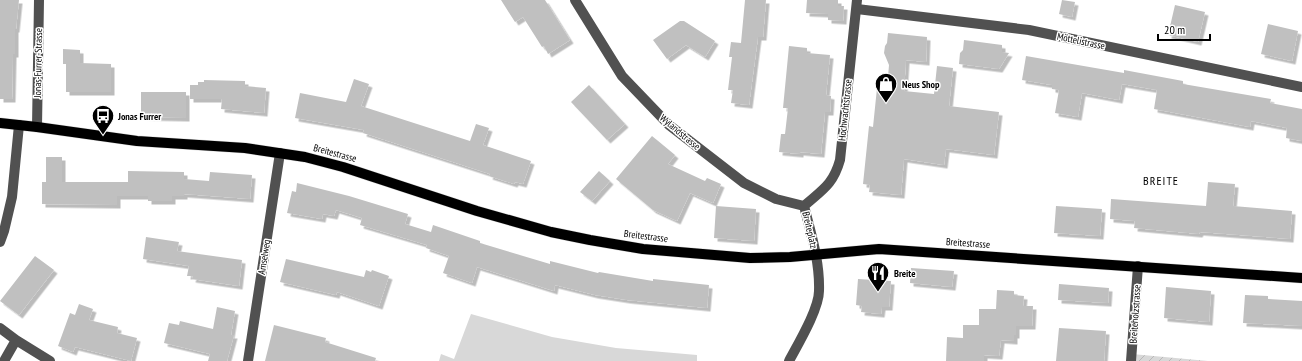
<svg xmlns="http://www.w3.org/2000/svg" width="1302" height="361" font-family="'PT Sans Narrow',sans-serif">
	<defs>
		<pattern id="garden-furrows" width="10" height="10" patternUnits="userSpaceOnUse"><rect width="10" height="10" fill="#d8d8d8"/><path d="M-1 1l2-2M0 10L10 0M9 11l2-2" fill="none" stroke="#b8b8b8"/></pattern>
		<filter id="shadow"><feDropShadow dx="3.5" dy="3.5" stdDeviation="0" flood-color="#0004"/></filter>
	</defs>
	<rect width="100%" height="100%" fill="#fff"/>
	<!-- green -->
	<path fill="#d8d8d8" d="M 471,314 L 552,337 L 616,348 L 697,355 L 697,361 L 439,361 L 441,354 L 454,359 Z"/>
	<!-- garden -->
	<path fill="url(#garden-furrows)" d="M 1132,354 L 1208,361 L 1131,361 Z"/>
	<!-- building -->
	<path fill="#c0c0c0" filter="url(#shadow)" d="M 0,0 L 19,0 L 16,29 L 15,29 L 15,54 L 13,54 L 12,99 L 0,99 Z
		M 501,0 L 545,0 L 570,40 L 548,54 L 544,46 L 542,47 L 523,17 L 515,22 Z
		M 745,0 L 766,0 L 763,37 L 758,37 L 749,105 L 731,103 L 733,90 L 728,90 L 732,57 L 729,57 L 731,42 L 741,43 Z
		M 807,0 L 838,0 L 838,6 L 844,6 L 843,21 L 828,20 L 828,14 L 806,13 Z
		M 1062,0 L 1075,2 L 1072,17 L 1059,14 Z
		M 1175,5 L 1205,12 L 1198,42 L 1168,35 Z
		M 680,21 L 684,21 L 715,41 L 705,57 L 686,45 L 667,59 L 653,40 Z
		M 1268,24 L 1298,31 L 1292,61 L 1261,54 Z
		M 888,33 L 927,37 L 926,62 L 906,60 L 904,91 L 934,94 L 937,66 L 953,68 L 949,106 L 999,112 L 994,155 L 946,149 L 944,165 L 904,159 L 901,195 L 869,192 L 870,185 L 863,184 L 869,126 L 873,127 L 877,88 L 887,89 L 889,65 L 884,53 L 885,46 L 887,43 Z
		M 964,40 L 1002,45 L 1002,52 L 1009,53 L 999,69 L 959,64 L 960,53 L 963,50 Z
		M 789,46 L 807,48 L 807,53 L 830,55 L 826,95 L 831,96 L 830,112 L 825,112 L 821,154 L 800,152 L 800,154 L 779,152 L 781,134 L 785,134 L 788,108 L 783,108 Z
		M 63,49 L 80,50 L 80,63 L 111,64 L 111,92 L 66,92 L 66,64 L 63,64 Z
		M 1026,56 L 1124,73 L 1124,70 L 1183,81 L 1183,84 L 1271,99 L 1270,103 L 1302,109 L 1302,141 L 1286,138 L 1287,128 L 1251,121 L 1250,127 L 1154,109 L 1157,90 L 1122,84 L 1119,100 L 1082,93 L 1078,117 L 1055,113 L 1059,90 L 1052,89 L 1052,85 L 1022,80 Z
		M 354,79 L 369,84 L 361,106 L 470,141 L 476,124 L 489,128 L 483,145 L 531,161 L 523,184 L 515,182 L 514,184 L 489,176 L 490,174 L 363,133 L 364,130 L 295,118 L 300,93 L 346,102 Z
		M 204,80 L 245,81 L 245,86 L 266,88 L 264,113 L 221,109 L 222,99 L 190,99 L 190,85 L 198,85 L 198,82 L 204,82 Z
		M 589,85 L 625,124 L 607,140 L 571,102 Z
		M 141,92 L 186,92 L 186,118 L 141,117 Z
		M 652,136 L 675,155 L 668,164 L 705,181 L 707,178 L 721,184 L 713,203 L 690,193 L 677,221 L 653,210 L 616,179 Z
		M 46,157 L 62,157 L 62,182 L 128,182 L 128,171 L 184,172 L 184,179 L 209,181 L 210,172 L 252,175 L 250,199 L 184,194 L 184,196 L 172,196 L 172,201 L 148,201 L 148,196 L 117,196 L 117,205 L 42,204 L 42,182 L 46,182 Z
		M 599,171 L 610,181 L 592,201 L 580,192 Z
		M 1208,182 L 1235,184 L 1233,206 L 1292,211 L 1290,239 L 1200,232 L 1199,234 L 1134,228 L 1135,221 L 1110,219 L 1111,199 L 1206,206 Z
		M 297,183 L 349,196 L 408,214 L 405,224 L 431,232 L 433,225 L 480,241 L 480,243 L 550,264 L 550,261 L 598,273 L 599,272 L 653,281 L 653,279 L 709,285 L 707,308 L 627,300 L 595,295 L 555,285 L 554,291 L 477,267 L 472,283 L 443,273 L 449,256 L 426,248 L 427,245 L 360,225 L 362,218 L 336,210 L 334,216 L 323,214 L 322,219 L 287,213 L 292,191 L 296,192 Z
		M 716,206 L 756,209 L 754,241 L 714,238 Z
		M 1056,206 L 1102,209 L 1100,236 L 1054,233 Z
		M 146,237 L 179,242 L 177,251 L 242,260 L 239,286 L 192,279 L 193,276 L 187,276 L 189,266 L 143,259 Z
		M 35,256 L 54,270 L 19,315 L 0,301 Z
		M 286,259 L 364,277 L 366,270 L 371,272 L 372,270 L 389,276 L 379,306 L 337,292 L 336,295 L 280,282 Z
		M 911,268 L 954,271 L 952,287 L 910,283 Z
		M 858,279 L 891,281 L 889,307 L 882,307 L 881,314 L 861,312 L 862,306 L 856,305 Z
		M 1059,284 L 1109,288 L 1108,303 L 1058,300 Z
		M 1166,287 L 1211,291 L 1209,322 L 1164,318 Z
		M 997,290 L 1014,291 L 1014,295 L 1024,296 L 1023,306 L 1033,306 L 1032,326 L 1016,326 L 1016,335 L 1014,335 L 1014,341 L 1001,340 L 999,356 L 984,355 L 984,361 L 946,361 L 947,337 L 963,338 L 963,325 L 979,325 L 979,309 L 996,309 Z
		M 1245,295 L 1268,296 L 1268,299 L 1302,301 L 1302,326 L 1243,323 Z
		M 79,304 L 93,309 L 89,320 L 118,327 L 117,333 L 137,338 L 131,361 L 75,347 L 73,352 L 58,346 L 70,313 L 75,315 Z
		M 217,307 L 235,311 L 231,335 L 234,335 L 227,361 L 208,361 L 210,354 L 164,343 L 169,323 L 179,325 L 180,321 L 213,329 Z
		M 274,325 L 326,338 L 325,342 L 376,358 L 375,361 L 265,361 Z
		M 1059,328 L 1106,331 L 1104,361 L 1056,361 Z"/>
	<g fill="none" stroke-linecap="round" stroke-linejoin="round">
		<!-- major casing -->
		<g stroke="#dbdbdb" stroke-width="11">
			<path id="major" d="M 0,123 L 37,127 L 137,141 L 245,148 L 305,157 L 343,167 L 477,211 L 551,232 L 590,240 L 643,249 L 750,258 L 790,257 L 879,249 L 1302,278"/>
		</g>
		<!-- minor -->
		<path stroke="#515151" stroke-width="10" d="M 575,0 L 622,76 L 669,125 L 744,183 L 776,199 L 804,206
			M 857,9 L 1029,30 L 1302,87
			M 37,127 L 39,0
			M 804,206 C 822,190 833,185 840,160 L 857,0
			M 0,242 L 4,231 L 12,197 L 19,125
			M 0,328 L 16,340 L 4,361
			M 16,340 L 50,361
			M 248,361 L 280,153
			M 789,361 C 798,344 819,309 819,291 C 820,262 811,233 804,206
			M 1131,361 L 1138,266"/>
		<!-- major -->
		<use href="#major" stroke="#000" stroke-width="10"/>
	</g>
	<!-- icons -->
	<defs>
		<g id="shop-pin" transform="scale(1.15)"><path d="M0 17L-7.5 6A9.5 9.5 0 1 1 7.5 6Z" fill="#000" stroke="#fff"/><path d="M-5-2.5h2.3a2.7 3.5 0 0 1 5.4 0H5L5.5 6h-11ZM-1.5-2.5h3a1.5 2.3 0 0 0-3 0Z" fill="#fff"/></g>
		<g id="bus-pin" transform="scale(1.15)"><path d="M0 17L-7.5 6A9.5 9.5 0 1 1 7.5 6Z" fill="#000" stroke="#fff"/><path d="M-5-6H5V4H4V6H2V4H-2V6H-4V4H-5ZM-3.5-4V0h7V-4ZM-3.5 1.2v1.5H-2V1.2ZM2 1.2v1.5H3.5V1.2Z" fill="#fff"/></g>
		<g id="restaurant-pin" transform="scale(1.15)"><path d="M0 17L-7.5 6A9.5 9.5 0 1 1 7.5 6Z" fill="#000" stroke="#fff"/><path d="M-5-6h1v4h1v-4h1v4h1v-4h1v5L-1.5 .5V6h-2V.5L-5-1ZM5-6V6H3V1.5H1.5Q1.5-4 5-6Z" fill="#fff"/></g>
	</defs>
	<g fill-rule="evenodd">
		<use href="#shop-pin" x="886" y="84"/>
		<use href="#bus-pin" x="103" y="116"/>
		<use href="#restaurant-pin" x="878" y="273"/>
	</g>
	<g text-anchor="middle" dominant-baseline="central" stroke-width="3" stroke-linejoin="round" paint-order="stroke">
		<!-- street labels -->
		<g font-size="10" fill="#000" stroke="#fff">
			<text transform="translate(1081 41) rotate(12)">Möttelistrasse</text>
			<text transform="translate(38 63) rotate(-89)">Jonas-Furrer-Strasse</text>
			<text transform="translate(845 110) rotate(-84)">Hochwachtstrasse</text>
			<text transform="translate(680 132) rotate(40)">Wylandstrasse</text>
			<text transform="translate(335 153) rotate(15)">Breitestrasse</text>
			<text transform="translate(810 230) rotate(77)">Breiteplatz</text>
			<text transform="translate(646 236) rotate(7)">Breitestrasse</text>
			<text transform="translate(968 243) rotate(4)">Breitestrasse</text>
			<text transform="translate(264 257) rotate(-81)">Amselweg</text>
			<text transform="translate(1135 314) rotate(-86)">Breiteholzstrasse</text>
		</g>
		<!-- poi labels -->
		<g font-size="10" font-weight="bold" fill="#000" stroke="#fff" text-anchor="start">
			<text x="902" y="84">Neus Shop</text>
			<text x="118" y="116">Jonas Furrer</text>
			<text x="894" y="273">Breite</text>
		</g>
		<!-- quarter labels -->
		<g font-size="12" letter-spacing="1" fill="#000" stroke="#fff">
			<text x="1161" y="180">BREITE</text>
		</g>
	</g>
	<!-- scale -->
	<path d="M1158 34v6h52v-6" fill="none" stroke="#000000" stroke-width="2"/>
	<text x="1164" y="34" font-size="12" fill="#000000" stroke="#ffffff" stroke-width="3" paint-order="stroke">20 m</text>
</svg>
